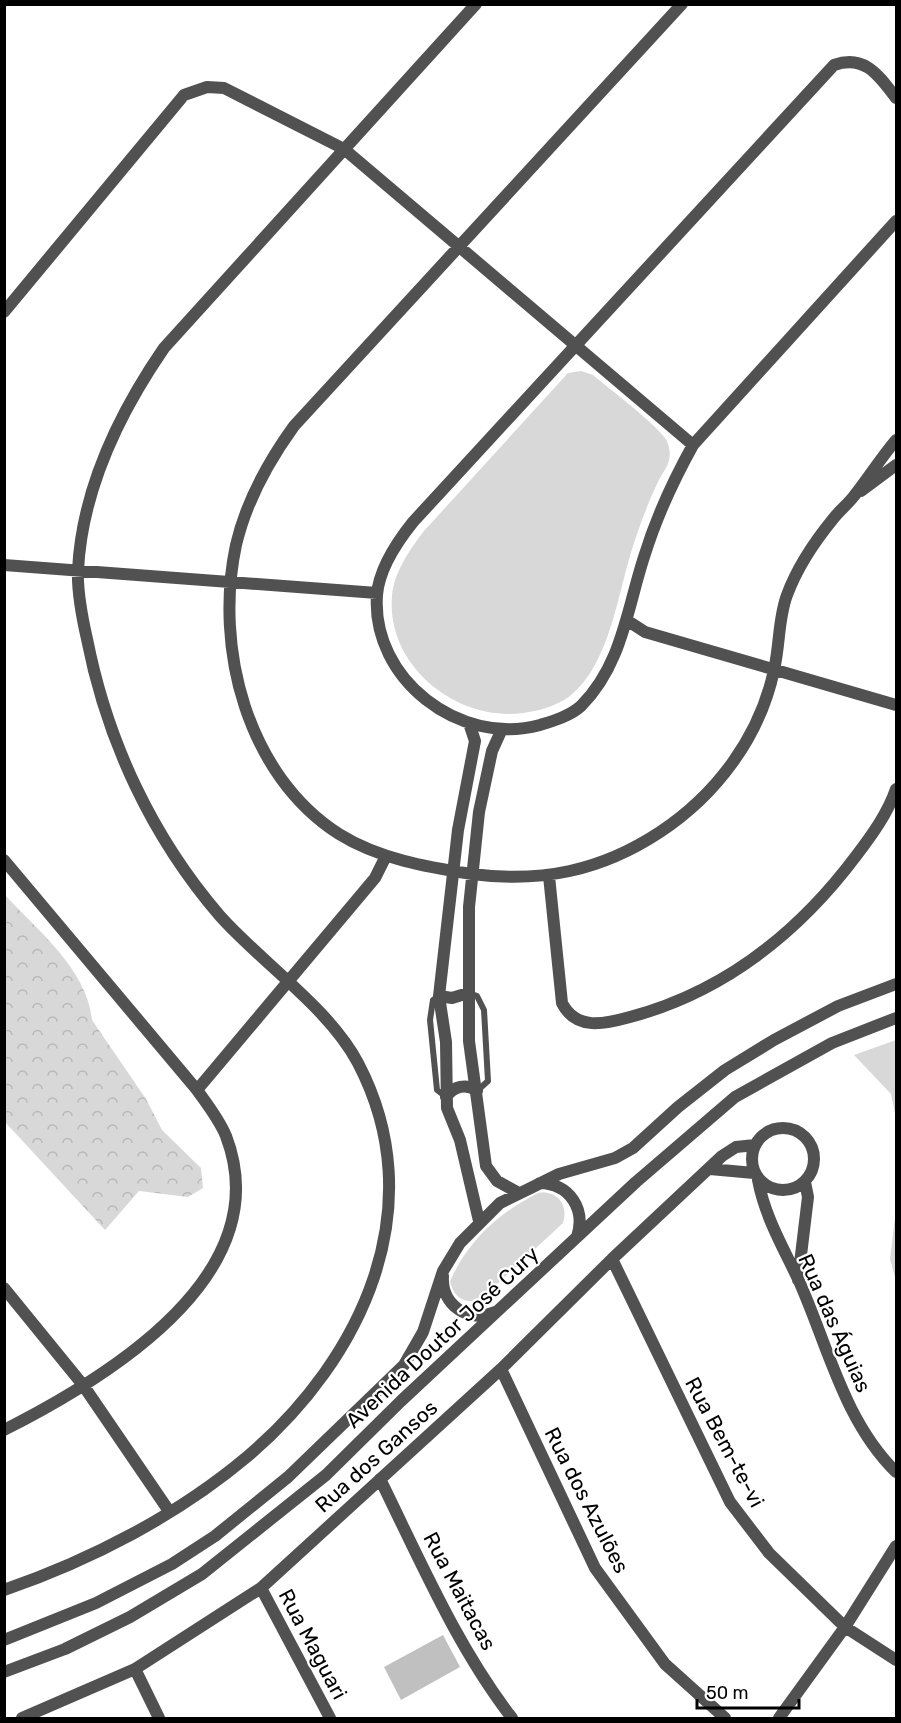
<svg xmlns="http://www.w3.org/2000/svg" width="901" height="1723" font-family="Rubik,sans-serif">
	<defs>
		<pattern id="forest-crowns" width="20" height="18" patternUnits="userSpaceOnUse" patternTransform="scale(1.5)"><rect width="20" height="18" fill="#d8d8d8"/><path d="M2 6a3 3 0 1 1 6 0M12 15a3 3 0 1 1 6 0" fill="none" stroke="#b8b8b8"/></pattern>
	</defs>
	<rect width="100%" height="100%" fill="#fff"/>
	<!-- green -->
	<path fill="#d8d8d8" d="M 581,371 L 593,375 C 613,392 650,419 665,438 C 669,443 671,454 669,460 C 668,467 662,473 659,480 C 649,500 641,522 634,543 C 618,590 611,663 570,696 C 557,706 538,711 523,713 C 457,722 386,666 392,596 C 394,572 410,549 424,531 L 568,373 Z
		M 896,1040 L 896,1118 L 891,1094 L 854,1055 Z
		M 538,1193 C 557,1190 569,1205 563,1223 L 482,1298 C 467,1306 453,1298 450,1281 C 469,1240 497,1214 538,1193 Z
		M 896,1210 L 896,1281 L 890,1259 Z"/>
	<!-- forest -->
	<path fill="url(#forest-crowns)" d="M 5,895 C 38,931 87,969 92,1020 L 146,1099 L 162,1130 L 201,1168 L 203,1188 L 188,1197 L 139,1191 L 105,1230 L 5,1122 Z"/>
	<!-- building -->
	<path fill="#c0c0c0" d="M 443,1635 L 460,1667 L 401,1700 L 384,1667 Z"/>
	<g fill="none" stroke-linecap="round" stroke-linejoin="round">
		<!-- service -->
		<path stroke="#515151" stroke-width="6" d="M 469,993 L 477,996 L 484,1010 L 488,1081 L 477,1091
			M 439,996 L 433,1000 L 430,1020 L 437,1090 L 446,1097"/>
		<!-- minor -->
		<path stroke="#515151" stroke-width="12" d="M 682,4 L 294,426 C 268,462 246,502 236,545 C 214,648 247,775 339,834 C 379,859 427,867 472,874 C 541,883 601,871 660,832 C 716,795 760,737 774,670 C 780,645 778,619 787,595 C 797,568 815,541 833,519 C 839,511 848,504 854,496 C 869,477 880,459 896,440
			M 896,98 C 879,76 865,54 834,65 L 413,522 C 397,542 379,568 377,595 C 371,679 460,747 540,725 C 553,721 570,716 581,706 C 622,665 627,609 644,557 C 656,518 673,481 693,445 L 896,221
			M 4,312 L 184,95 L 207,87 L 224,88 L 344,149 L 693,445
			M 861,491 L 896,465
			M 4,565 L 377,593
			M 628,621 L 645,632 L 896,705
			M 469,723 L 475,741 L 458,830 L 439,996 L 446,1042 L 447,1108 L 460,1140 L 479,1221
			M 502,729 L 492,751 L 479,812 L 469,907 L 469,1041 L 486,1166 L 497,1181 L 517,1192
			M 4,860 L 197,1090 C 207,1104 219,1119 226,1136 C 279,1275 107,1378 4,1430
			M 549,876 L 562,1003 C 576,1031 605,1024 630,1017 C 724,992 799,932 856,856 C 872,835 888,813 896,789
			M 439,996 L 452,998 L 468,993
			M 197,1090 L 375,878 L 386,856
			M 446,1097 C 454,1086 466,1083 477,1091
			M752 1159a31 31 0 1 1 62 0a31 31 0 1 1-62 0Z
			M 710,1169 L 754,1173
			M 758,1180 C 765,1217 783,1247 799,1281 C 828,1346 844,1421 896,1472
			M 540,1183 C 570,1184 586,1209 577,1237
			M 612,1259 L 730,1502 L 769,1553 L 845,1627 L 896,1660
			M 443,1276 C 441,1305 469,1324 495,1312
			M 798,1280 L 808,1197 L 805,1182
			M 4,1288 L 83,1385 L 169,1511
			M 501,1369 L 595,1568 L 665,1664 L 725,1718
			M 380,1479 C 420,1560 457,1647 512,1718
			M 261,1588 L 330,1718
			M 4,1590 C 91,1560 178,1515 248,1456 C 363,1358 433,1206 358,1063 C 329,1008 262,963 220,916 C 152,837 107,741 87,639 C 82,617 77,593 78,570 C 82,490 120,412 164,348 L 476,4
			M 4,1640 L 96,1603 L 172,1564 L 215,1536 L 288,1477 L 404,1365 L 423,1332 L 443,1271 L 460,1243 L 500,1203 L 559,1174 L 615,1158 L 633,1148 L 678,1107 L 725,1070 L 774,1040 L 838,1006 L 896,984
			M 135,1669 L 159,1718
			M 4,1672 L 65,1649 L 130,1617 L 202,1574 L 326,1475 L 401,1401 L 636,1182 L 735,1097 L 832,1043 L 896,1018
			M 22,1718 L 135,1669 L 261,1588 L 501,1369 L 612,1259 L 722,1156 L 736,1147 L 755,1145
			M 779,1718 L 845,1627 L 896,1546"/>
	</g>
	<g text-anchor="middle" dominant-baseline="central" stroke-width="4.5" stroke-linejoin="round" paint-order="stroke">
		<!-- street labels -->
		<g font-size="21" fill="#000" stroke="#fff">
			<text transform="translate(835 1323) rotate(66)">Rua das Águias</text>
			<text transform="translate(442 1337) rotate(-43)">Avenida Doutor José Cury</text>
			<text transform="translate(725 1442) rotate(62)">Rua Bem-te-vi</text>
			<text transform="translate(376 1456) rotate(-42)">Rua dos Gansos</text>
			<text transform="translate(587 1500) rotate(63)">Rua dos Azulões</text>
			<text transform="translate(460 1591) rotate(62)">Rua Maitacas</text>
			<text transform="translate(313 1644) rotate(62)">Rua Maguari</text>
		</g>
	</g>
	<!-- border -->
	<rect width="901" height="1723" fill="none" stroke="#000000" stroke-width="12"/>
	<!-- scale -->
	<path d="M697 1699v9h102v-9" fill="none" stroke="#000000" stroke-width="3"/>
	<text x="706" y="1699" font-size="18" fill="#000000" stroke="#ffffff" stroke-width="4.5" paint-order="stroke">50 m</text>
</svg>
